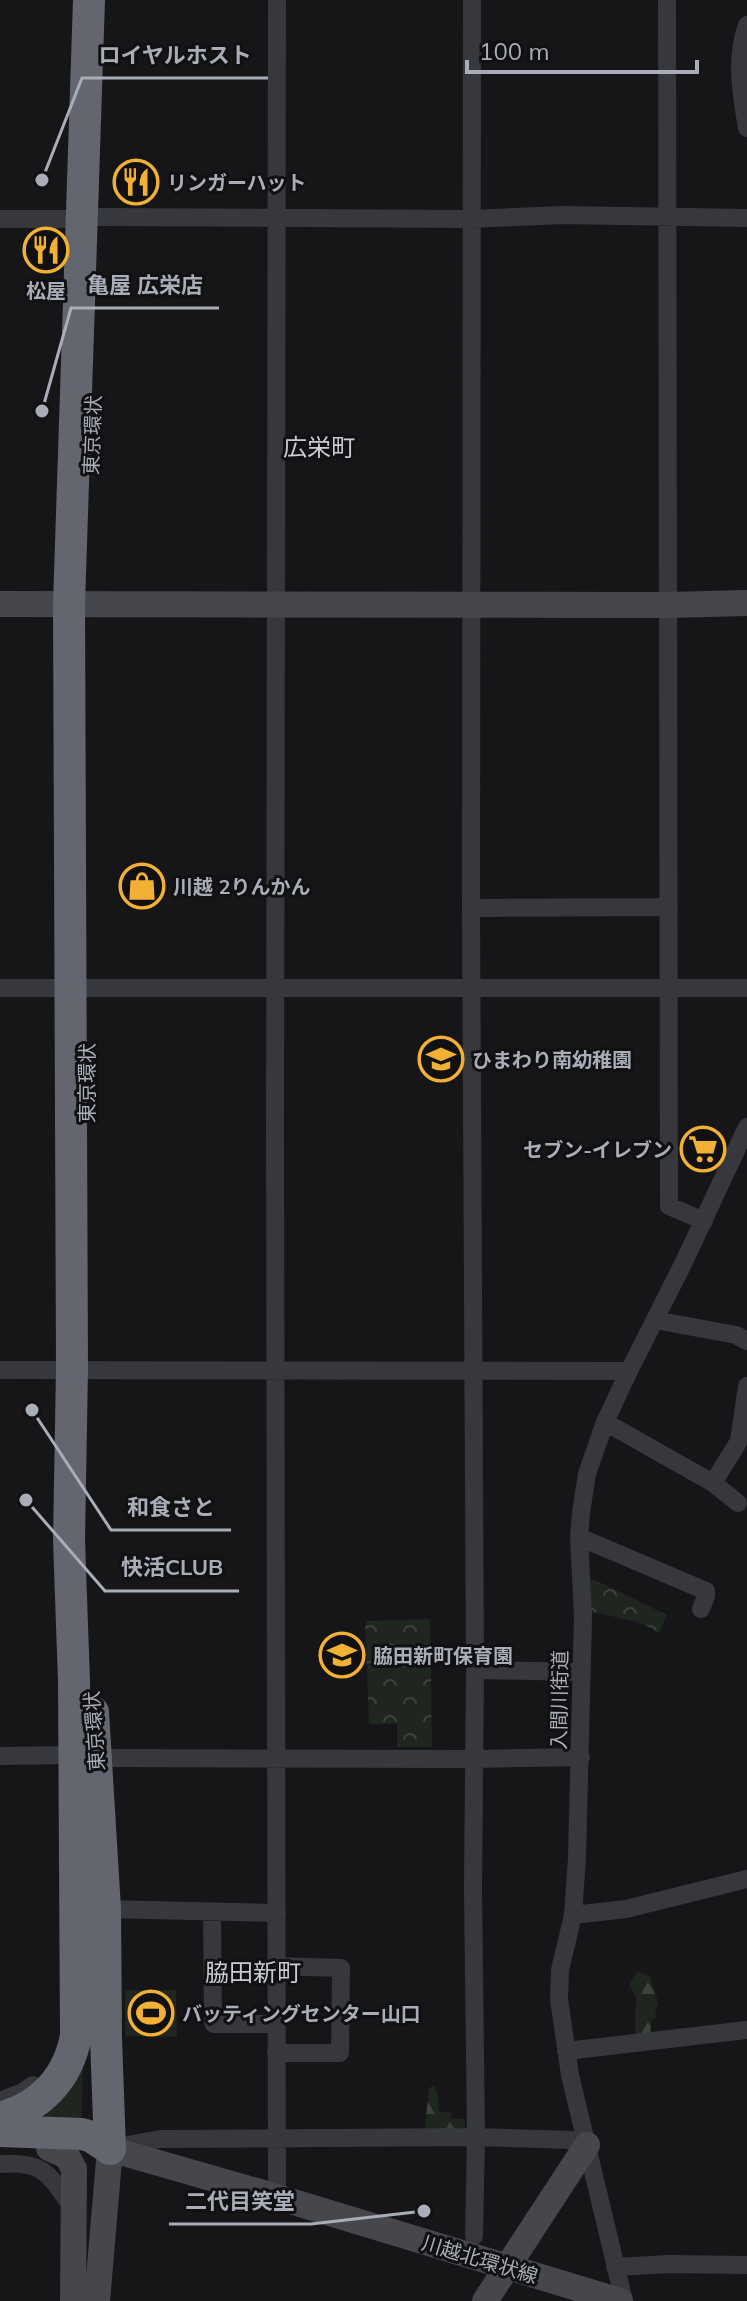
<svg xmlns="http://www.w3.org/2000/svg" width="747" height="2301" font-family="Mulish,'Noto Sans JP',sans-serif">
	<defs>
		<pattern id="forest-firs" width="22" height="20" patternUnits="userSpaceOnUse" patternTransform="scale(2)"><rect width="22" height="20" fill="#1e261f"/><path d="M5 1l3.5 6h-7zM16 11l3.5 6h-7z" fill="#3c433d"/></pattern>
		<pattern id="park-crowns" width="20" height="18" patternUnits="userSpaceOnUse" patternTransform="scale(2)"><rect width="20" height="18" fill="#1e261f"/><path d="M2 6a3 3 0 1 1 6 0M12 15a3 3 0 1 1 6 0" fill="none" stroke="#3c433d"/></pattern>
	</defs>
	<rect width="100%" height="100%" fill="#161618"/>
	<!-- grass -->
	<path fill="#1e261f" d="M 125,1990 L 176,1990 L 177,2037 L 125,2036 Z
		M 83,2056 L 82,2116 L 78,2121 L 37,2120 Z"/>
	<!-- forest -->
	<path fill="url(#forest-firs)" d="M 638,1971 L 650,1977 L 658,2002 L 658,2006 L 655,2008 L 657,2018 L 652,2019 L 650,2034 L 635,2034 L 636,1997 L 629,1984 Z
		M 434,2085 L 438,2095 L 439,2112 L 451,2112 L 451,2119 L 465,2119 L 465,2126 L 460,2131 L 441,2130 L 438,2126 L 436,2130 L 428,2130 L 425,2127 L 429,2088 Z"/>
	<!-- park -->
	<path fill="url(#park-crowns)" d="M 589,1579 L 595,1580 L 667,1615 L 659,1633 L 641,1623 L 589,1611 Z
		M 430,1619 L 432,1747 L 397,1747 L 397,1724 L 369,1724 L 365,1621 Z"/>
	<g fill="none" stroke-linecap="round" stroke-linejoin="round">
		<!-- street -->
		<path stroke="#37383d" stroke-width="18" d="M 277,0 L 275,1129 L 277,2197
			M 472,0 L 471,908 L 475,1670 L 473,1888 L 476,2137 L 474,2236
			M 667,0 L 669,1206 L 704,1221
			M 747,25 C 735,59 741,93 747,128
			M 98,217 L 471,219 L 562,215 L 747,218
			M 0,219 L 82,219
			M 471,908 L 669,907
			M 0,988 L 747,988
			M 655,1320 L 736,1335 L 747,1341
			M 0,1370 L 623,1371 L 628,1373
			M 605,1422 L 713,1483 L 738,1503
			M 713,1483 L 739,1441 L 747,1386
			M 579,1537 L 706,1591 L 706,1596 L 701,1609
			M 475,1670 L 581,1672
			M 0,1756 L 73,1755
			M 96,1758 L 474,1759 L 581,1757
			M 105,1909 L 277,1913
			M 212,1912 L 213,2022 L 214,2024 L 276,2024
			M 573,1915 L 626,1909 L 747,1879
			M 276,1966 L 341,1968 L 340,2053 L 276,2053
			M 566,2051 L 747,2030
			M 0,2101 L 21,2093 L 33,2085
			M 112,2148 L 160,2139 L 476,2137 L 572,2140 L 587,2145
			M 0,2164 C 44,2161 48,2173 72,2207
			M 615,2267 L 669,2264 L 747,2265
			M 624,2301 L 570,2075 L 559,1999 L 560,1970 L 573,1915 L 577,1858 L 583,1616 L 579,1537 L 581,1513 L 587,1474 L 605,1422 L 628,1373 L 684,1262 L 747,1127"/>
		<!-- secondary -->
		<path stroke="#45474d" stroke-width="26" d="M 0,604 L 668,605 L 747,603
			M 49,2148 L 67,2156 L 74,2169 L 73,2301
			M 97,2301 L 110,2149 L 277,2197 L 620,2301
			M 485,2301 L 587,2145"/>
		<!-- highway -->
		<path stroke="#63666e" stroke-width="32" d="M 93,1712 L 105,1909 L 106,2038 L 110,2149
			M 0,2118 C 41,2107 68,2078 76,2036 L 74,1681 L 69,1540 L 72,1369 L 69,604 L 89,0
			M 0,2131 L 82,2134 L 92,2137 L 110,2149"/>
	</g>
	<!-- icons -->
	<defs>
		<g id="restaurant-ring" transform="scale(2.3)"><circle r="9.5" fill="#111113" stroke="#f2b134" stroke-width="1.5"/><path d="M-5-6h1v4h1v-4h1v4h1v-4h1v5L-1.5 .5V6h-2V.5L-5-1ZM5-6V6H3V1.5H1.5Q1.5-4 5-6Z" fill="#f2b134"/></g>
		<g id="shop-ring" transform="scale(2.3)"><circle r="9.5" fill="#111113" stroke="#f2b134" stroke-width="1.5"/><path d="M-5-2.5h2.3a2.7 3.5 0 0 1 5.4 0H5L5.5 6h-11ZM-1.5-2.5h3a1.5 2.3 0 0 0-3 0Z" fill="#f2b134"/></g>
		<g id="school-ring" transform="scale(2.3)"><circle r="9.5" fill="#111113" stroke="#f2b134" stroke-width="1.5"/><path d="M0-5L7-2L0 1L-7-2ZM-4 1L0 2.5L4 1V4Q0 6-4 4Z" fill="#f2b134"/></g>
		<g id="supermarket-ring" transform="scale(2.3)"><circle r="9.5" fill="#111113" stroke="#f2b134" stroke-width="1.5"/><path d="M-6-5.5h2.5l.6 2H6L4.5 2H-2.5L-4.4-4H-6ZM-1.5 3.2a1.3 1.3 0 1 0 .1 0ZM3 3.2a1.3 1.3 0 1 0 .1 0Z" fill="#f2b134"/></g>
		<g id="stadium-ring" transform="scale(2.3)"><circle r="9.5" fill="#111113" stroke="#f2b134" stroke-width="1.5"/><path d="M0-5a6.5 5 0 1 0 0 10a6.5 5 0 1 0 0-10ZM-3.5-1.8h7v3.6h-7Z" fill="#f2b134"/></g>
	</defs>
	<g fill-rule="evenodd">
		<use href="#restaurant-ring" x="136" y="182"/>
		<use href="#restaurant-ring" x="46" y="250"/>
		<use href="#shop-ring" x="142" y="886"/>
		<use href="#school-ring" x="441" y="1059"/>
		<use href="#supermarket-ring" x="703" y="1149"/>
		<use href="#school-ring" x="342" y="1655"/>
		<use href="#stadium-ring" x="151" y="2013"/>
	</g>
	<g text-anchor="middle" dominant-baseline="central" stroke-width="6" stroke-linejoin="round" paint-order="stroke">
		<!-- poi labels -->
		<g font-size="20" font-weight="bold" fill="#a8adb8" stroke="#111113" text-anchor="start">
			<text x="167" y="182">リンガーハット</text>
			<text x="46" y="290" text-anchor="middle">松屋</text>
			<text x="173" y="886">川越 2りんかん</text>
			<text x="472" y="1059">ひまわり南幼稚園</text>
			<text x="672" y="1149" text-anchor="end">セブン-イレブン</text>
			<text x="373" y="1655">脇田新町保育園</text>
			<text x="182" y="2013">バッティングセンター山口</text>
		</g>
		<!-- street labels -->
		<g font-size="20" fill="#a8adb8" stroke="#111113">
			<text transform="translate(92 435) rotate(-88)">東京環状</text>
			<text transform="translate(86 1083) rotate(-90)">東京環状</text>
			<text transform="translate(559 1700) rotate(-89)">入間川街道</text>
			<text transform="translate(94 1731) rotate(-94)">東京環状</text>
			<text transform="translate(480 2259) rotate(17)">川越北環状線</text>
		</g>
		<!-- quarter labels -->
		<g font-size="24" fill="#c9ccd4" stroke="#111113">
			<text x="319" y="447">広栄町</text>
			<text x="253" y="1972">脇田新町</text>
		</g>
	</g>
	<!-- callouts -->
	<path fill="none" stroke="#a8adb8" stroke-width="3" d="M42 180L82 78H268M42 411L71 308H219M32 1410L111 1530H231M26 1500L105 1591H239M424 2211L311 2224H169"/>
	<g fill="#a8adb8" stroke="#111113" stroke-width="3">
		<circle cx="42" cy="180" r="8"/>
		<circle cx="42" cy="411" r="8"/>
		<circle cx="32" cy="1410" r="8"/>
		<circle cx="26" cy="1500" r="8"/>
		<circle cx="424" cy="2211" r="8"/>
	</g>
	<g font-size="22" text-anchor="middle" font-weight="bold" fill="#a8adb8" stroke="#111113" stroke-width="6" stroke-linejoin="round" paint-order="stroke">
		<text x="175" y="63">ロイヤルホスト</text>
		<text x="145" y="293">亀屋 広栄店</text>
		<text x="171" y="1515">和食さと</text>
		<text x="172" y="1575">快活CLUB</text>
		<text x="240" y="2209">二代目笑堂</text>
	</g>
	<!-- scale -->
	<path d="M467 60v12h230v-12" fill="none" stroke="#a8adb8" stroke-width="4"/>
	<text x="479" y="60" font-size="24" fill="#a8adb8" stroke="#111113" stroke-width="6" paint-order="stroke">100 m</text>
</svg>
